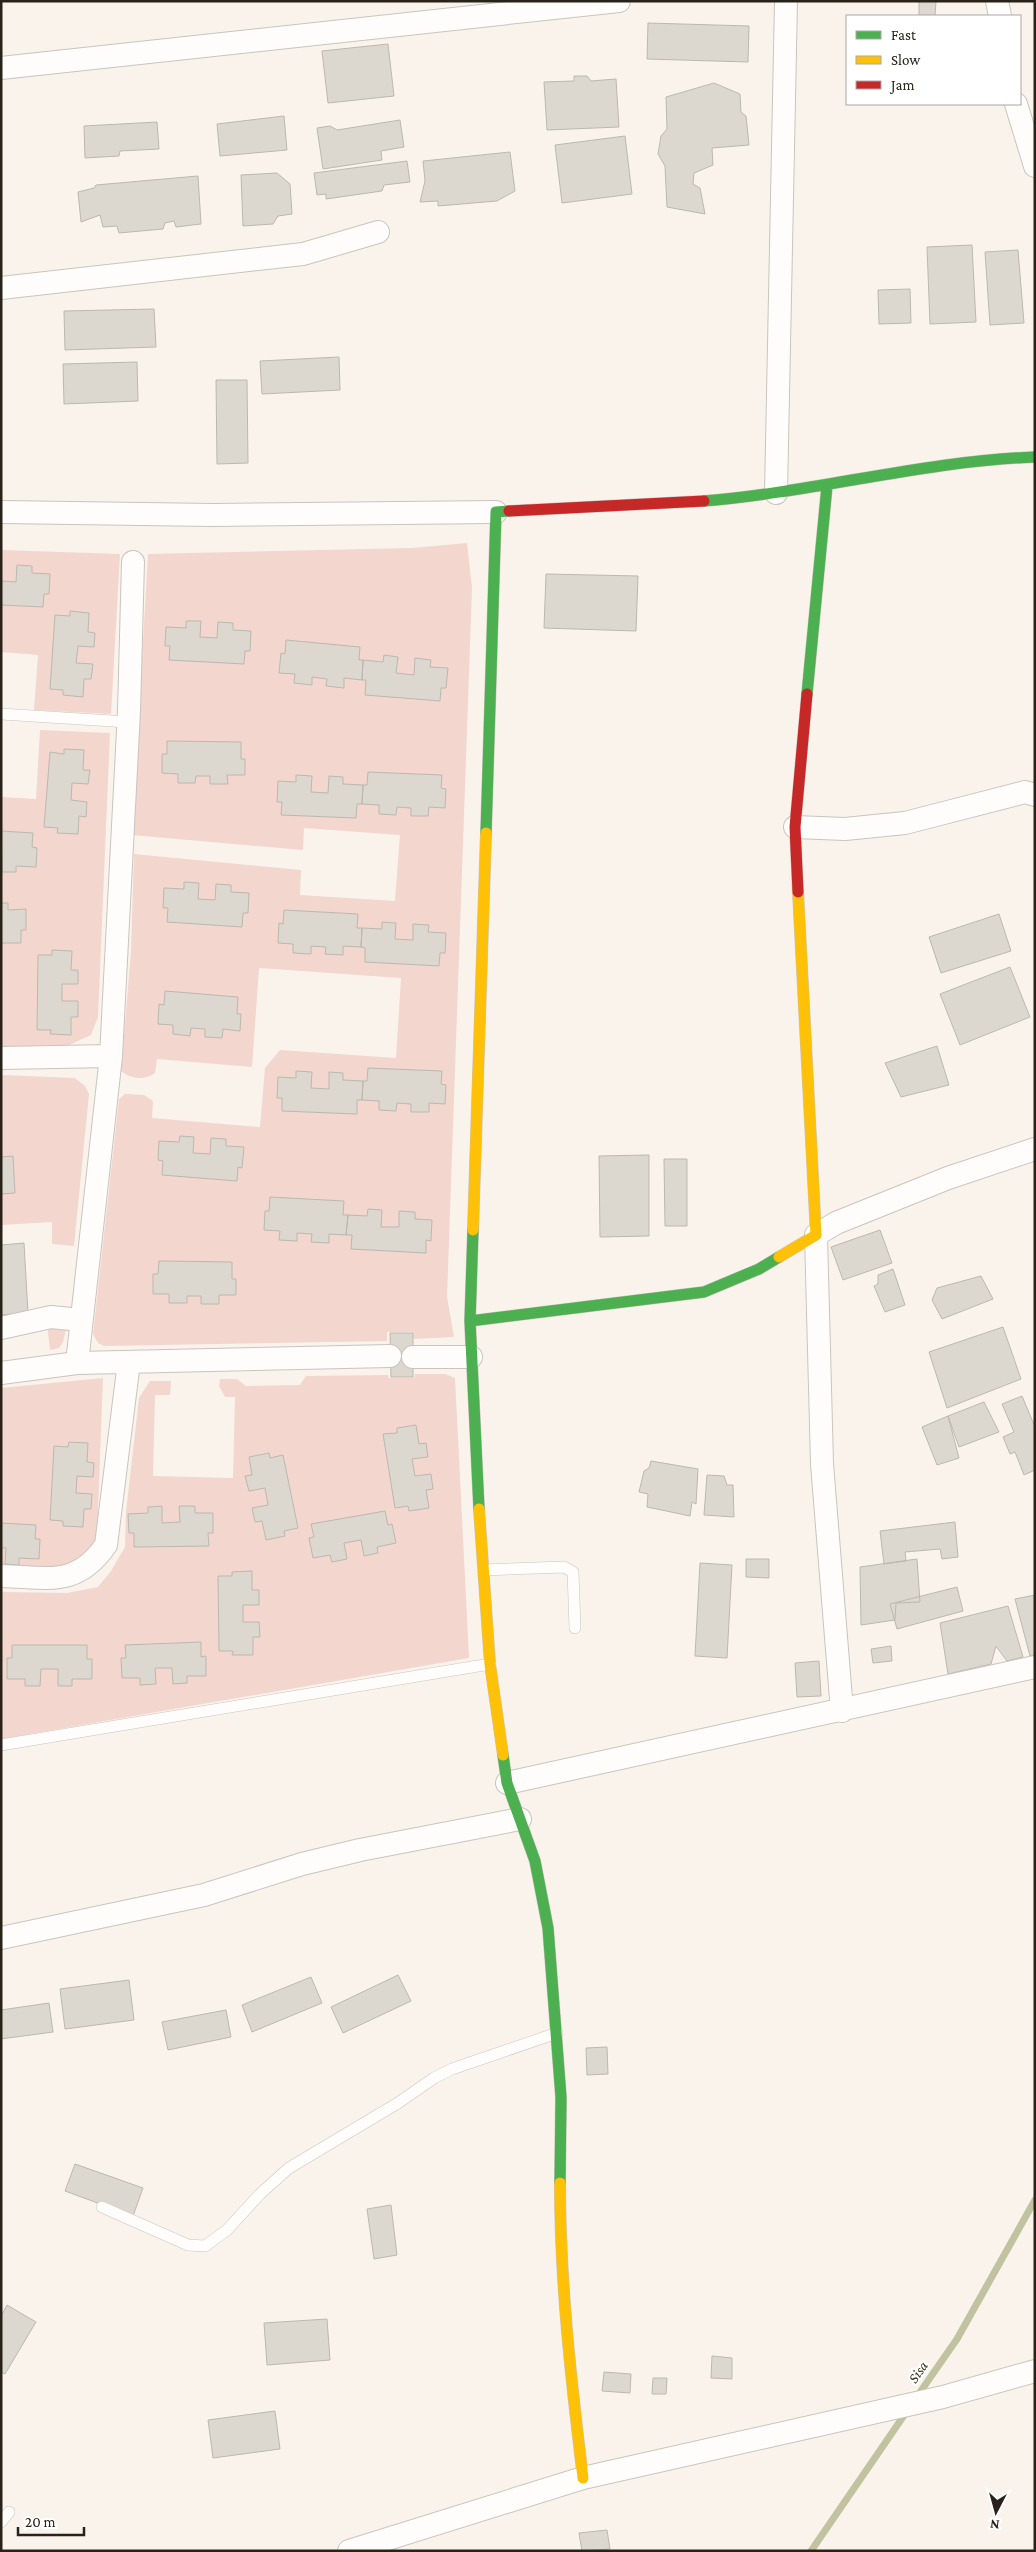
<svg xmlns="http://www.w3.org/2000/svg" width="1036" height="2552" font-family="'Crimson Pro',serif">
	<rect width="100%" height="100%" fill="#f9f3ec"/>
	<!-- green -->
	<path fill="#f3d6ce" d="M 467,543 L 472,588 L 447,1297 L 454,1337 L 414,1339 L 413,1332 L 387,1332 L 387,1341 L 104,1346 L 98,1343 L 93,1334 L 119,1099 L 125,1094 L 144,1095 L 153,1101 L 152,1118 L 260,1127 L 265,1068 L 280,1050 L 396,1058 L 401,978 L 259,968 L 252,1067 L 157,1059 L 155,1073 C 144,1081 131,1079 121,1071 L 131,952 L 134,854 L 301,870 L 300,895 L 395,901 L 400,835 L 304,828 L 303,850 L 132,835 L 148,554 L 412,548 Z
		M 1,550 L 120,554 L 111,714 L 34,710 L 38,655 L 1,652 Z
		M 40,730 L 110,733 L 98,1017 L 91,1035 L 69,1045 L 1,1047 L 1,797 L 36,799 Z
		M 1,1075 L 75,1078 L 85,1086 L 89,1094 L 74,1246 L 52,1244 L 52,1222 L 1,1225 Z
		M 47,1324 L 67,1324 L 63,1342 L 59,1348 L 50,1350 Z
		M 415,1374 L 445,1374 L 455,1378 L 469,1658 L 1,1739 L 1,1592 L 67,1593 L 98,1587 L 111,1571 L 125,1547 L 126,1512 L 139,1398 L 150,1381 L 171,1381 L 170,1395 L 155,1395 L 153,1476 L 233,1478 L 235,1397 L 225,1397 L 219,1386 L 220,1379 L 237,1379 L 246,1386 L 300,1385 L 306,1376 L 388,1375 L 389,1378 L 414,1378 Z
		M 103,1378 L 97,1536 L 92,1553 L 63,1570 L 1,1569 L 1,1388 Z"/>
	<g fill="none" stroke-linecap="round" stroke-linejoin="round">
		<!-- stream -->
		<path stroke="#c1c2a0" stroke-width="7" d="M 916,2398 L 957,2339 L 1035,2200
			M 811,2551 L 907,2411"/>
	</g>
	<!-- building -->
	<path fill="#dcd8cf" stroke="#bcb8b0" d="M 919,1 L 936,1 L 935,16 L 919,16 Z
		M 648,23 L 749,26 L 748,62 L 647,59 Z
		M 388,44 L 394,96 L 328,103 L 322,51 Z
		M 574,76 L 587,76 L 591,81 L 616,79 L 619,127 L 547,130 L 544,82 L 574,81 Z
		M 714,83 L 740,94 L 741,112 L 746,116 L 749,145 L 712,148 L 713,165 L 694,173 L 693,184 L 700,188 L 705,214 L 667,207 L 665,166 L 658,154 L 661,136 L 667,129 L 666,97 Z
		M 284,116 L 287,150 L 220,156 L 217,124 Z
		M 400,120 L 404,147 L 381,151 L 382,160 L 323,169 L 317,128 L 330,126 L 337,130 Z
		M 157,122 L 159,149 L 120,151 L 119,156 L 85,158 L 84,126 Z
		M 625,136 L 632,194 L 562,203 L 555,145 Z
		M 510,152 L 515,191 L 497,201 L 438,206 L 438,201 L 420,202 L 425,181 L 423,161 Z
		M 407,161 L 410,182 L 384,185 L 382,191 L 326,199 L 326,194 L 317,195 L 314,173 Z
		M 277,173 L 290,184 L 292,214 L 278,216 L 273,224 L 243,226 L 241,175 Z
		M 198,176 L 201,224 L 176,227 L 174,221 L 165,223 L 163,229 L 119,233 L 117,226 L 103,227 L 100,215 L 81,222 L 78,192 L 94,188 L 96,185 Z
		M 972,245 L 976,322 L 930,324 L 927,247 Z
		M 1018,250 L 1024,323 L 990,325 L 985,252 Z
		M 910,289 L 911,323 L 879,324 L 878,290 Z
		M 154,309 L 156,347 L 65,350 L 64,311 Z
		M 339,357 L 340,390 L 262,394 L 260,361 Z
		M 137,362 L 138,401 L 64,404 L 63,364 Z
		M 216,380 L 247,380 L 248,463 L 217,464 Z
		M 17,565 L 32,566 L 32,573 L 50,574 L 49,594 L 44,594 L 43,607 L 1,605 L 1,581 L 16,582 Z
		M 546,574 L 638,576 L 636,631 L 544,628 Z
		M 70,611 L 89,613 L 88,632 L 95,633 L 94,647 L 78,646 L 76,663 L 93,664 L 91,679 L 84,679 L 83,697 L 63,695 L 63,690 L 50,689 L 55,615 L 70,616 Z
		M 186,621 L 201,621 L 200,637 L 217,638 L 218,622 L 233,623 L 233,630 L 251,631 L 250,651 L 245,651 L 244,664 L 169,660 L 170,646 L 165,646 L 166,627 L 186,628 Z
		M 286,640 L 360,647 L 359,660 L 363,660 L 362,680 L 344,678 L 344,688 L 326,686 L 327,679 L 312,677 L 312,685 L 294,683 L 295,674 L 279,673 L 281,653 L 285,654 Z
		M 384,655 L 398,657 L 396,673 L 414,675 L 415,658 L 431,660 L 430,667 L 448,668 L 446,688 L 441,688 L 440,701 L 365,695 L 366,680 L 362,680 L 363,660 L 383,662 Z
		M 167,741 L 241,742 L 241,759 L 245,759 L 245,775 L 227,775 L 228,784 L 210,784 L 210,776 L 196,776 L 195,783 L 178,783 L 178,774 L 162,773 L 162,754 L 167,754 Z
		M 64,749 L 84,750 L 83,770 L 90,770 L 88,784 L 72,783 L 71,800 L 87,802 L 86,817 L 79,816 L 78,834 L 57,833 L 58,828 L 44,827 L 50,752 L 64,754 Z
		M 368,772 L 442,775 L 441,788 L 446,789 L 445,808 L 429,807 L 428,816 L 411,816 L 411,808 L 397,807 L 396,815 L 379,814 L 379,805 L 362,804 L 363,785 L 367,785 Z
		M 296,775 L 312,776 L 311,792 L 328,793 L 329,776 L 343,777 L 343,784 L 363,785 L 362,804 L 357,804 L 356,818 L 281,815 L 282,802 L 277,802 L 278,781 L 296,782 Z
		M 1,831 L 33,833 L 32,847 L 37,848 L 36,867 L 16,866 L 16,872 L 2,872 Z
		M 184,882 L 199,883 L 198,899 L 215,900 L 216,884 L 231,885 L 231,892 L 249,893 L 248,913 L 243,913 L 242,927 L 167,922 L 168,908 L 163,908 L 164,888 L 184,889 Z
		M 1,903 L 8,903 L 8,910 L 26,909 L 26,930 L 21,930 L 21,943 L 1,943 Z
		M 284,910 L 358,914 L 357,928 L 362,928 L 361,947 L 343,946 L 343,955 L 325,954 L 326,947 L 311,946 L 311,954 L 293,953 L 293,944 L 278,943 L 279,923 L 283,924 Z
		M 999,914 L 1011,951 L 941,973 L 929,937 Z
		M 382,922 L 396,923 L 395,939 L 413,940 L 413,924 L 429,925 L 428,932 L 446,933 L 445,953 L 440,953 L 439,966 L 365,962 L 365,948 L 361,947 L 362,928 L 382,929 Z
		M 52,950 L 72,951 L 71,970 L 78,970 L 78,984 L 62,984 L 62,1001 L 78,1001 L 78,1017 L 71,1017 L 71,1035 L 50,1034 L 51,1030 L 37,1030 L 38,955 L 52,955 Z
		M 1010,967 L 1030,1017 L 960,1045 L 940,994 Z
		M 165,991 L 238,997 L 237,1014 L 241,1014 L 240,1031 L 223,1029 L 222,1038 L 205,1037 L 205,1029 L 191,1028 L 190,1036 L 173,1034 L 173,1025 L 158,1024 L 159,1004 L 164,1005 Z
		M 937,1046 L 949,1085 L 901,1097 L 885,1063 Z
		M 368,1068 L 442,1071 L 441,1084 L 446,1085 L 445,1104 L 429,1103 L 429,1112 L 411,1112 L 411,1104 L 397,1103 L 396,1111 L 379,1110 L 379,1101 L 362,1100 L 363,1081 L 367,1081 Z
		M 296,1071 L 312,1072 L 311,1088 L 329,1089 L 329,1072 L 343,1073 L 343,1080 L 363,1081 L 362,1100 L 357,1100 L 357,1114 L 282,1111 L 282,1098 L 277,1098 L 278,1077 L 296,1078 Z
		M 180,1136 L 194,1137 L 193,1153 L 210,1154 L 211,1138 L 226,1139 L 226,1146 L 244,1147 L 242,1168 L 238,1167 L 237,1181 L 162,1175 L 163,1161 L 158,1160 L 159,1141 L 179,1142 Z
		M 649,1155 L 649,1236 L 600,1237 L 599,1156 Z
		M 13,1156 L 15,1193 L 1,1194 L 1,1157 Z
		M 664,1159 L 687,1159 L 687,1226 L 665,1226 Z
		M 270,1197 L 344,1201 L 343,1215 L 348,1215 L 346,1235 L 329,1234 L 329,1243 L 311,1242 L 312,1234 L 297,1233 L 297,1241 L 279,1240 L 280,1231 L 264,1230 L 265,1211 L 269,1211 Z
		M 368,1209 L 382,1210 L 381,1227 L 399,1227 L 399,1211 L 415,1212 L 415,1219 L 432,1220 L 431,1241 L 426,1240 L 426,1253 L 351,1249 L 352,1235 L 346,1235 L 348,1215 L 367,1216 Z
		M 880,1230 L 892,1263 L 843,1280 L 831,1247 Z
		M 24,1243 L 28,1313 L 1,1315 L 1,1245 Z
		M 159,1261 L 232,1262 L 232,1279 L 236,1279 L 236,1295 L 219,1295 L 219,1304 L 201,1304 L 201,1296 L 187,1296 L 187,1303 L 169,1303 L 169,1294 L 153,1294 L 153,1274 L 158,1274 Z
		M 893,1269 L 905,1305 L 885,1312 L 874,1286 L 878,1284 L 878,1275 Z
		M 981,1276 L 993,1299 L 942,1319 L 932,1300 L 937,1288 Z
		M 1003,1327 L 1021,1379 L 947,1408 L 929,1352 Z
		M 390,1333 L 413,1333 L 413,1377 L 391,1377 Z
		M 1022,1396 L 1035,1427 L 1035,1470 L 1024,1475 L 1015,1452 L 1010,1454 L 1003,1437 L 1014,1432 L 1002,1404 Z
		M 984,1402 L 999,1432 L 959,1447 L 948,1416 Z
		M 948,1416 L 959,1458 L 937,1465 L 922,1427 Z
		M 416,1425 L 419,1444 L 426,1443 L 428,1457 L 412,1459 L 415,1476 L 431,1474 L 433,1489 L 426,1490 L 429,1508 L 409,1511 L 408,1506 L 395,1508 L 383,1434 L 397,1433 L 397,1428 Z
		M 69,1442 L 88,1443 L 87,1462 L 94,1463 L 93,1477 L 77,1476 L 76,1493 L 92,1494 L 91,1509 L 84,1509 L 83,1527 L 63,1526 L 63,1521 L 50,1520 L 54,1446 L 68,1447 Z
		M 269,1453 L 270,1458 L 283,1455 L 298,1528 L 284,1531 L 285,1536 L 266,1540 L 262,1521 L 255,1522 L 252,1508 L 268,1505 L 265,1488 L 249,1491 L 245,1476 L 252,1475 L 249,1457 Z
		M 651,1461 L 698,1469 L 696,1504 L 692,1502 L 690,1516 L 647,1507 L 648,1494 L 639,1492 L 644,1471 L 649,1468 Z
		M 707,1475 L 724,1476 L 727,1485 L 733,1485 L 734,1517 L 704,1515 Z
		M 162,1506 L 162,1523 L 180,1522 L 179,1506 L 195,1506 L 195,1513 L 213,1513 L 213,1533 L 208,1533 L 209,1546 L 134,1547 L 134,1533 L 129,1533 L 128,1514 L 148,1513 L 148,1507 Z
		M 385,1511 L 388,1525 L 392,1524 L 396,1543 L 377,1547 L 378,1553 L 364,1556 L 361,1540 L 344,1543 L 347,1559 L 332,1562 L 330,1555 L 313,1558 L 309,1538 L 314,1537 L 311,1524 Z
		M 955,1522 L 958,1557 L 942,1559 L 940,1549 L 905,1552 L 906,1561 L 884,1564 L 880,1531 Z
		M 1,1523 L 36,1525 L 35,1539 L 40,1539 L 39,1559 L 19,1558 L 19,1565 L 5,1564 L 6,1548 L 1,1548 Z
		M 746,1559 L 769,1559 L 769,1578 L 746,1577 Z
		M 917,1559 L 920,1602 L 896,1603 L 895,1620 L 861,1625 L 860,1567 Z
		M 700,1563 L 732,1565 L 727,1658 L 695,1656 Z
		M 252,1571 L 252,1590 L 259,1590 L 259,1605 L 243,1605 L 243,1622 L 259,1622 L 260,1637 L 253,1637 L 253,1655 L 232,1655 L 233,1651 L 219,1651 L 218,1576 L 232,1576 L 232,1572 Z
		M 957,1587 L 963,1611 L 897,1629 L 890,1604 Z
		M 1035,1595 L 1035,1655 L 1030,1656 L 1015,1599 Z
		M 1008,1606 L 1023,1657 L 1007,1661 L 996,1646 L 991,1664 L 948,1674 L 940,1623 Z
		M 201,1642 L 201,1657 L 206,1656 L 206,1676 L 187,1676 L 187,1683 L 173,1684 L 172,1668 L 155,1668 L 156,1684 L 140,1685 L 140,1678 L 122,1678 L 121,1658 L 126,1658 L 125,1645 Z
		M 12,1645 L 87,1645 L 87,1659 L 92,1659 L 92,1679 L 72,1679 L 72,1686 L 58,1686 L 58,1669 L 41,1669 L 40,1686 L 25,1686 L 25,1679 L 7,1679 L 7,1658 L 12,1658 Z
		M 891,1646 L 892,1661 L 873,1663 L 871,1649 Z
		M 819,1661 L 821,1696 L 797,1697 L 795,1663 Z
		M 398,1975 L 411,2001 L 343,2033 L 331,2007 Z
		M 311,1977 L 322,2003 L 252,2032 L 242,2005 Z
		M 129,1980 L 134,2020 L 65,2029 L 60,1989 Z
		M 49,2003 L 53,2032 L 1,2039 L 1,2010 Z
		M 226,2010 L 231,2037 L 168,2050 L 162,2022 Z
		M 607,2047 L 608,2074 L 587,2075 L 586,2048 Z
		M 75,2164 L 143,2188 L 133,2216 L 65,2191 Z
		M 391,2205 L 397,2255 L 374,2259 L 367,2209 Z
		M 7,2305 L 36,2322 L 5,2374 L 1,2372 L 1,2316 Z
		M 327,2319 L 330,2360 L 267,2365 L 264,2323 Z
		M 712,2356 L 732,2358 L 732,2379 L 711,2378 Z
		M 604,2372 L 631,2374 L 630,2393 L 602,2391 Z
		M 653,2378 L 667,2378 L 666,2394 L 652,2394 Z
		M 275,2411 L 280,2449 L 213,2458 L 208,2420 Z
		M 607,2530 L 610,2549 L 582,2551 L 579,2533 Z"/>
	<g fill="none" stroke-linecap="round" stroke-linejoin="round">
		<!-- lane casing -->
		<g stroke="#cbc4bd" stroke-width="12">
			<path id="lane" d="M 1,714 L 128,722
				M 483,1570 L 564,1567 L 573,1572 L 575,1628
				M 1,1745 L 490,1664
				M 102,2207 L 188,2245 L 205,2246 L 227,2230 L 260,2194 L 289,2168 L 398,2103 L 434,2078 L 452,2069 L 557,2033
				M 1,2522 L 9,2512"/>
		</g>
		<!-- street casing -->
		<g stroke="#cbc4bd" stroke-width="24">
			<path id="street" d="M 997,1 L 1000,16
				M 1,68 L 619,1
				M 1016,104 L 1035,166
				M 1,288 L 303,254 L 378,232
				M 776,493 L 786,1
				M 1,512 L 213,515 L 496,512
				M 795,827 L 845,829 L 905,823 L 1025,792 L 1035,795
				M 1,1058 L 111,1056
				M 1,1328 L 51,1317 L 81,1320
				M 413,1357 L 471,1357
				M 77,1363 L 111,1056 L 129,711 L 133,562
				M 1,1373 L 77,1363 L 390,1356
				M 1,1576 C 48,1577 76,1588 106,1545 L 129,1362
				M 842,1711 L 822,1464 L 816,1235 L 836,1223 L 948,1178 L 1035,1149
				M 507,1783 L 1035,1667
				M 1,1938 L 204,1895 L 302,1864 L 360,1850 L 520,1819
				M 349,2551 L 583,2478 L 943,2397 L 1035,2371"/>
		</g>
		<!-- fast casing -->
		<g stroke="#cbc4bd" stroke-width="12">
			<path id="fast" d="M 704,501 C 815,492 923,461 1035,457
				M 807,694 L 827,486
				M 486,833 L 496,512 L 509,511
				M 473,1230 L 470,1321 L 479,1509
				M 470,1321 L 704,1292 L 759,1269 L 779,1257
				M 503,1755 L 507,1783 L 535,1861 L 548,1928 L 561,2097 L 560,2183"/>
		</g>
		<!-- slow casing -->
		<g stroke="#cbc4bd" stroke-width="12">
			<path id="slow" d="M 473,1230 L 486,833
				M 779,1257 L 816,1235 L 798,892
				M 479,1509 L 490,1664 L 503,1755
				M 560,2183 C 560,2282 571,2380 583,2478"/>
		</g>
		<!-- jam casing -->
		<g stroke="#cbc4bd" stroke-width="12">
			<path id="jam" d="M 509,511 L 704,501
				M 798,892 L 795,827 L 807,694"/>
		</g>
		<!-- lane -->
		<use href="#lane" stroke="#fefdfc" stroke-width="11"/>
		<!-- street -->
		<use href="#street" stroke="#fefdfc" stroke-width="22"/>
		<!-- fast -->
		<use href="#fast" stroke="#4caf50" stroke-width="11"/>
		<!-- slow -->
		<use href="#slow" stroke="#ffc107" stroke-width="11"/>
		<!-- jam -->
		<use href="#jam" stroke="#c62828" stroke-width="11"/>
	</g>
	<g text-anchor="middle" dominant-baseline="central" stroke-width="4.5" stroke-linejoin="round" paint-order="stroke">
		<!-- water labels -->
		<g font-size="15" font-style="italic" fill="#31330f" stroke="#fff">
			<text transform="translate(918 2372) rotate(-55)">Sisa</text>
		</g>
	</g>
	<!-- border -->
	<rect width="1036" height="2552" fill="none" stroke="#282219" stroke-width="5"/>
	<!-- legend -->
	<rect x="846" y="15" width="175" height="90" fill="#ffffff" stroke="#a9a7a3"/>
	<rect x="856" y="31" width="25" height="8" fill="#4caf50" stroke="#a9a7a3"/>
	<text x="891" y="40" font-size="15" fill="#282219">Fast</text>
	<rect x="856" y="56" width="25" height="8" fill="#ffc107" stroke="#a9a7a3"/>
	<text x="891" y="65" font-size="15" fill="#282219">Slow</text>
	<rect x="856" y="81" width="25" height="8" fill="#c62828" stroke="#a9a7a3"/>
	<text x="891" y="90" font-size="15" fill="#282219">Jam</text>
	<!-- north arrow -->
	<g transform="translate(996 2512) rotate(186)" stroke="#ffffff" stroke-width="4" paint-order="stroke">
	<path d="M0-4L9 19L0 12L-9 19Z" fill="#282219"/>
	<text y="-8" font-size="14" font-weight="bold" text-anchor="middle" fill="#282219">N</text>
	</g>
	<!-- scale -->
	<path d="M18 2527v8h66v-8" fill="none" stroke="#282219" stroke-width="2.5"/>
	<text x="25" y="2527" font-size="15" fill="#282219" stroke="#ffffff" stroke-width="4" paint-order="stroke">20 m</text>
</svg>
